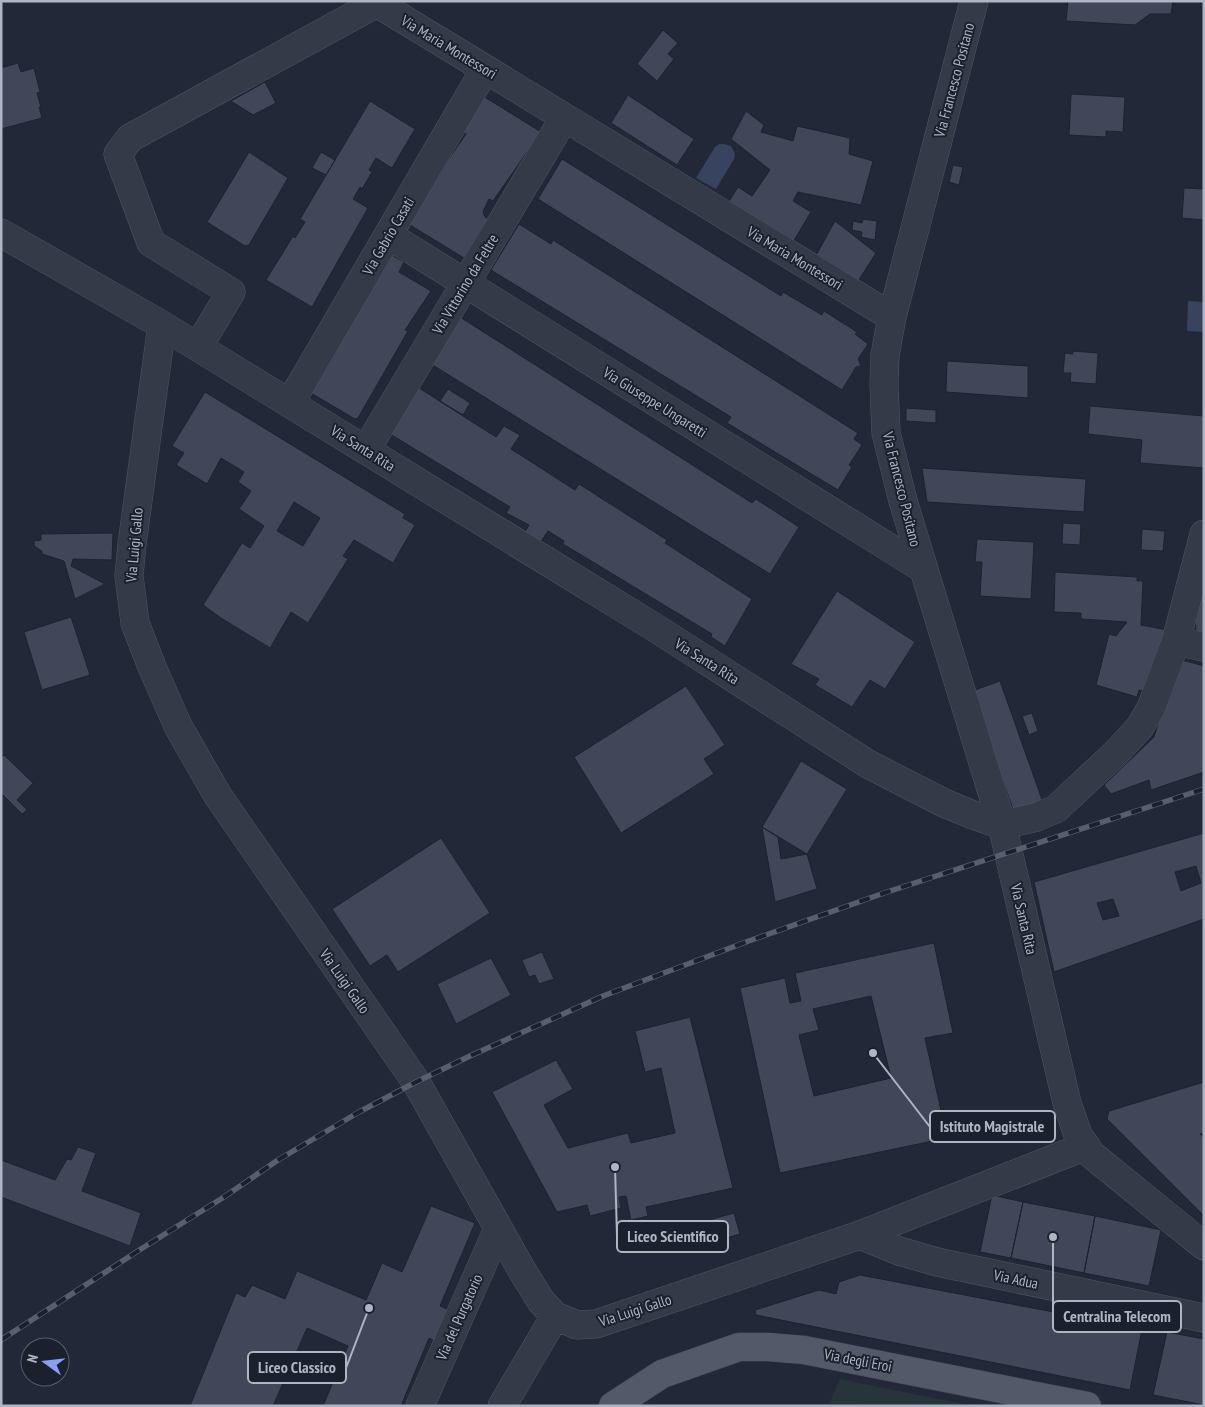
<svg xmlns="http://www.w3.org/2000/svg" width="1205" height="1407" font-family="'PT Sans Narrow',sans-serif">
	<rect width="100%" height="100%" fill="#222838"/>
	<!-- green -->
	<path fill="#25353a" d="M 840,1379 L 973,1406 L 858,1406 L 857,1404 L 829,1404 Z"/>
	<!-- water -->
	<path fill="#384360" d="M 719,144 L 723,144 L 731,146 L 735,154 L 734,159 L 716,189 L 696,178 L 715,147 Z
		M 1188,301 L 1204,302 L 1204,332 L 1187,331 Z"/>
	<!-- building -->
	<path fill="#414759" stroke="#1c222f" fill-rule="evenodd" d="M 1068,1 L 1173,1 L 1171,14 L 1150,14 L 1135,25 L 1066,21 Z
		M 663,30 L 678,43 L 668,54 L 674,59 L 657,81 L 637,64 Z
		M 18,63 L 21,72 L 34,68 L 40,92 L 37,93 L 41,107 L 39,107 L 42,118 L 1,129 L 1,68 Z
		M 265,82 L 276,103 L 253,115 L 231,101 Z
		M 1071,94 L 1125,97 L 1123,132 L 1106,131 L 1106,137 L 1069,135 Z
		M 628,95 L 694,139 L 677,165 L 611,123 Z
		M 483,96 L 541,132 L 493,201 L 489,199 L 483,212 L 485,217 L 488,219 L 464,258 L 405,222 L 438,166 L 442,169 L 466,134 L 461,130 Z
		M 370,101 L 415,129 L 392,168 L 376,158 L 369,170 L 372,172 L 362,189 L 360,187 L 353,199 L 368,208 L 312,307 L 266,280 L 293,236 L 295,238 L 305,222 L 300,219 Z
		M 746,111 L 764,125 L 761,132 L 793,141 L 797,126 L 850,138 L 849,154 L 873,161 L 861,205 L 798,192 L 793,201 L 811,212 L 790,247 L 726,206 L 738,187 L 752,196 L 770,170 L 731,139 Z
		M 249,152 L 288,178 L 249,245 L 245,246 L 207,222 Z
		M 321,152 L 335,160 L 326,175 L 312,168 Z
		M 562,159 L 781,296 L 783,292 L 822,315 L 824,311 L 857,332 L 855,334 L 868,344 L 858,359 L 861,366 L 856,367 L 842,390 L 538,199 Z
		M 953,165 L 963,167 L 959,185 L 949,182 Z
		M 1184,188 L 1204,189 L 1204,220 L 1182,218 Z
		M 863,219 L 877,221 L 875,240 L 861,237 L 862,232 L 852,230 L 853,221 L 862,223 Z
		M 835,221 L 876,253 L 855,286 L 814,259 Z
		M 519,224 L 551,244 L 553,240 L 858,433 L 854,439 L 862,445 L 849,465 L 852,467 L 838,490 L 727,423 L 731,417 L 491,270 Z
		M 388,253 L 404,262 L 399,272 L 431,291 L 405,330 L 408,331 L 358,418 L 355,419 L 304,389 Z
		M 460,317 L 752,503 L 756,499 L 799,527 L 770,574 L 431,364 Z
		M 1073,351 L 1098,353 L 1096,384 L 1070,382 L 1071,373 L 1063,373 L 1065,353 L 1073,354 Z
		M 947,361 L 1028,366 L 1028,398 L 946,392 Z
		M 419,388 L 496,437 L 504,426 L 520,435 L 511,449 L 575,490 L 579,484 L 667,540 L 665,543 L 752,599 L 725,646 L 711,637 L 712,634 L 563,544 L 564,541 L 548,531 L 538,546 L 522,537 L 529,525 L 506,513 L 510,507 L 390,434 Z
		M 448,389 L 470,403 L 463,415 L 440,401 Z
		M 205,392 L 405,514 L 403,518 L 415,525 L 393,563 L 354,540 L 343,556 L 348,559 L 308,623 L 291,612 L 270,648 L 221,618 L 203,605 L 242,543 L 250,548 L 264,526 L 239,509 L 251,491 L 238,482 L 244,472 L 221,458 L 207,484 L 176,465 L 184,453 L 172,446 ZM 294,502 L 320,518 L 303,546 L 277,531 Z
		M 1090,406 L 1204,416 L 1204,468 L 1140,463 L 1142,440 L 1088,434 Z
		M 906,408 L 936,410 L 936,423 L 906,421 Z
		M 922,468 L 1086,479 L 1084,512 L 927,502 Z
		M 1063,523 L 1081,524 L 1080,545 L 1062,544 Z
		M 1142,529 L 1165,531 L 1163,551 L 1141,550 Z
		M 113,533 L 112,560 L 73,559 L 71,566 L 105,584 L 75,599 L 64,561 L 42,554 L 42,551 L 34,546 L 34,541 L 41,540 L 41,534 Z
		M 977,539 L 1034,542 L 1031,599 L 980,596 L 982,562 L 975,562 Z
		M 1055,572 L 1137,577 L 1137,581 L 1143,581 L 1141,625 L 1173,631 L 1153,693 L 1139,690 L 1137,697 L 1096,685 L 1109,634 L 1116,636 L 1127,622 L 1081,619 L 1081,613 L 1054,612 Z
		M 1204,585 L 1204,638 L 1196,636 L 1195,608 Z
		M 837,591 L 915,642 L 885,689 L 870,680 L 852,707 L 815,685 L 819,679 L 791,664 Z
		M 71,617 L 90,675 L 42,690 L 24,632 Z
		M 1182,661 L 1186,661 L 1204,666 L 1204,772 L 1151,790 L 1149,780 L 1111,794 L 1104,785 L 1154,737 L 1177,665 Z
		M 1000,681 L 1045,808 L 1016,818 L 972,691 Z
		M 686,686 L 725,745 L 704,759 L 714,774 L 621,833 L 574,757 Z
		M 1032,713 L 1038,731 L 1029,735 L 1022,716 Z
		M 4,755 L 33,783 L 17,800 L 27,810 L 22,814 L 1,793 L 1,758 Z
		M 801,761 L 847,789 L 807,854 L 762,827 Z
		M 762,827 L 778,837 L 781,859 L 807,854 L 817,889 L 775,902 Z
		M 1204,833 L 1204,919 L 1054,972 L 1034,882 ZM 1196,866 L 1201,883 L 1181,891 L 1175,872 ZM 1113,899 L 1119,916 L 1103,920 L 1097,903 Z
		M 441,838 L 490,913 L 398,972 L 387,955 L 370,966 L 332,909 Z
		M 934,943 L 953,1033 L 925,1038 L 947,1138 L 780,1173 L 740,988 L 785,978 L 790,1003 L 801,1001 L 795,973 ZM 871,996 L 891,1078 L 814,1096 L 799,1035 L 819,1030 L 813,1009 Z
		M 542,952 L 554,979 L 539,984 L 535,975 L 529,977 L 522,960 Z
		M 491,958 L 511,995 L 456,1024 L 437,984 Z
		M 690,1017 L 733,1188 L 646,1207 L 648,1216 L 631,1220 L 626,1196 L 619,1197 L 621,1208 L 590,1216 L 587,1205 L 557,1212 L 492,1092 L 556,1060 L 573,1089 L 544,1105 L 568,1148 L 628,1133 L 631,1143 L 675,1133 L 661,1068 L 645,1072 L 635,1031 Z
		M 1204,1082 L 1204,1133 L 1200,1134 L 1204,1138 L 1204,1216 L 1107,1119 L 1109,1111 Z
		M 78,1147 L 96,1153 L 82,1191 L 141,1213 L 130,1246 L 1,1197 L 1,1160 L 55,1180 L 67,1159 L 71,1160 Z
		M 992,1195 L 1023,1202 L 1011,1258 L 980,1252 Z
		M 1023,1202 L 1095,1216 L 1084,1273 L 1011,1258 Z
		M 431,1206 L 475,1223 L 440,1306 L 452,1311 L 438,1343 L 429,1338 L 401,1406 L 323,1406 L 348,1346 L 307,1328 L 273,1406 L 190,1406 L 236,1293 L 245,1297 L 252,1285 L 285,1299 L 297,1271 L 366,1300 L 382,1263 L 402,1272 Z
		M 734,1213 L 740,1234 L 716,1241 L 709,1220 Z
		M 1095,1216 L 1161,1230 L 1149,1286 L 1084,1273 Z
		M 860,1275 L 1142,1329 L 1130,1390 L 756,1315 L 755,1310 L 819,1290 L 836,1294 L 839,1282 Z
		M 1167,1332 L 1204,1339 L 1204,1405 L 1153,1395 Z"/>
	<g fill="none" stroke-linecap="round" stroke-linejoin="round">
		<!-- minor casing -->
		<g stroke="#505563" stroke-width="29">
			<path id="minor" d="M 974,1 L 892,317 L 885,355 L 884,385 L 886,433 L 903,501 L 1002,825 L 1067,1103 L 1078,1135 L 1092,1155 L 1204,1246
				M 1,233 L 162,325 L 654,627 L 868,764 L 944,803 L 973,815 L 1002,825
				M 388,235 L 922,568
				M 162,325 L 132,544 L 129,576 L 135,623 L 152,667 L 178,726 L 218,796 L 416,1082 L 523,1272 L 541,1301 L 555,1316 L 577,1325 L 596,1324 L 860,1235 L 1086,1146
				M 198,347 L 231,292 L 151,243 L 118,154 L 130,138 L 377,3 L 892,317
				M 290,403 L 485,69
				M 366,450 L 564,118
				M 1176,641 L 1204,647
				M 1002,825 L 1037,817 L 1056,809 L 1115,754 L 1140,727 L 1151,708 L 1176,641 L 1204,534
				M 860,1235 L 899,1251 L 937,1262 L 1204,1318
				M 420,1406 L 498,1229
				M 502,1406 L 555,1316"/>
		</g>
		<!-- major casing -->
		<g stroke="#3e4452" stroke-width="29">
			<path id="major" d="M 613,1406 L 662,1374 L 739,1347 L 768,1347 L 804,1350 L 1087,1406"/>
		</g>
		<!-- minor -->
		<use href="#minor" stroke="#353a48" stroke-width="28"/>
		<!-- major -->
		<use href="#major" stroke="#535968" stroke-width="28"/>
		<!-- rail casing -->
		<g stroke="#575e6f" stroke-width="5.5">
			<path id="rail" d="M 1,1340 L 141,1249 L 224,1197 L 278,1160 L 359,1112 L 416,1082 L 470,1056 L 603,996 L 746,942 L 884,893 L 1204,789"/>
		</g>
		<!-- rail -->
		<use href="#rail" stroke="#1b202d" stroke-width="4" stroke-dasharray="11" stroke-linecap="butt"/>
	</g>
	<g text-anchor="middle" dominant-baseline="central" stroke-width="4" stroke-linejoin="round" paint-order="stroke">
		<!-- street labels -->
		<g font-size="15" fill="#b0b5c5" stroke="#1b202d">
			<text transform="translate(449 47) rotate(31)">Via Maria Montessori</text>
			<text transform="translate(954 80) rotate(-75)">Via Francesco Positano</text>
			<text transform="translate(388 236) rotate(-60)">Via Gabrio Casati</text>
			<text transform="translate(795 258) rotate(31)">Via Maria Montessori</text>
			<text transform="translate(465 284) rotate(-59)">Via Vittorino da Feltre</text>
			<text transform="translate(655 402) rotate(32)">Via Giuseppe Ungaretti</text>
			<text transform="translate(363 448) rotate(32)">Via Santa Rita</text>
			<text transform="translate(902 489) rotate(76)">Via Francesco Positano</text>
			<text transform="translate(134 545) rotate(-85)">Via Luigi Gallo</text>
			<text transform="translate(707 661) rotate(32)">Via Santa Rita</text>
			<text transform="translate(1024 919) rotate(77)">Via Santa Rita</text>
			<text transform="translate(345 981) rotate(55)">Via Luigi Gallo</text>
			<text transform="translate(1016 1279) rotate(12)">Via Adua</text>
			<text transform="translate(635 1310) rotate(-18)">Via Luigi Gallo</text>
			<text transform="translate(459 1317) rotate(-66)">Via del Purgatorio</text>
			<text transform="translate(858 1360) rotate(11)">Via degli Eroi</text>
		</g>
	</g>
	<!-- callouts -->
	<path fill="none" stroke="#b0b5c5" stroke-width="2" d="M873 1053L930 1127M615 1167L617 1236M1053 1237L1053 1316M369 1308L346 1368"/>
	<g fill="#b0b5c5" stroke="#1b202d" stroke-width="2">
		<circle cx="873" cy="1053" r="5"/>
		<circle cx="615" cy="1167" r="5"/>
		<circle cx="1053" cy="1237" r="5"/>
		<circle cx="369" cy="1308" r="5"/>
	</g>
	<g fill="#1b202d" stroke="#b0b5c5" stroke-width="2">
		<rect x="930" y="1111" width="125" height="31" rx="5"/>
		<rect x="617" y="1221" width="111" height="31" rx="5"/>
		<rect x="1053" y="1301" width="128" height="31" rx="5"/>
		<rect x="248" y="1352" width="98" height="31" rx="5"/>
	</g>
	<g font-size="16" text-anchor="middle" font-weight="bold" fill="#b0b5c5">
		<text x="992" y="1132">Istituto Magistrale</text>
		<text x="673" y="1242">Liceo Scientifico</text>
		<text x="1117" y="1322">Centralina Telecom</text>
		<text x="297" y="1373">Liceo Classico</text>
	</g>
	<!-- border -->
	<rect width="1205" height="1407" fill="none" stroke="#b0b5c5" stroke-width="5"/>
	<!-- north arrow -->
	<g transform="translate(45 1362) rotate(285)"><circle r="24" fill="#1b202d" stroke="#575c6a"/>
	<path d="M0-4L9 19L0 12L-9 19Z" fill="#86a1f3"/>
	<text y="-8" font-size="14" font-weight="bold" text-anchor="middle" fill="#b0b5c5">N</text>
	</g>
</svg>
